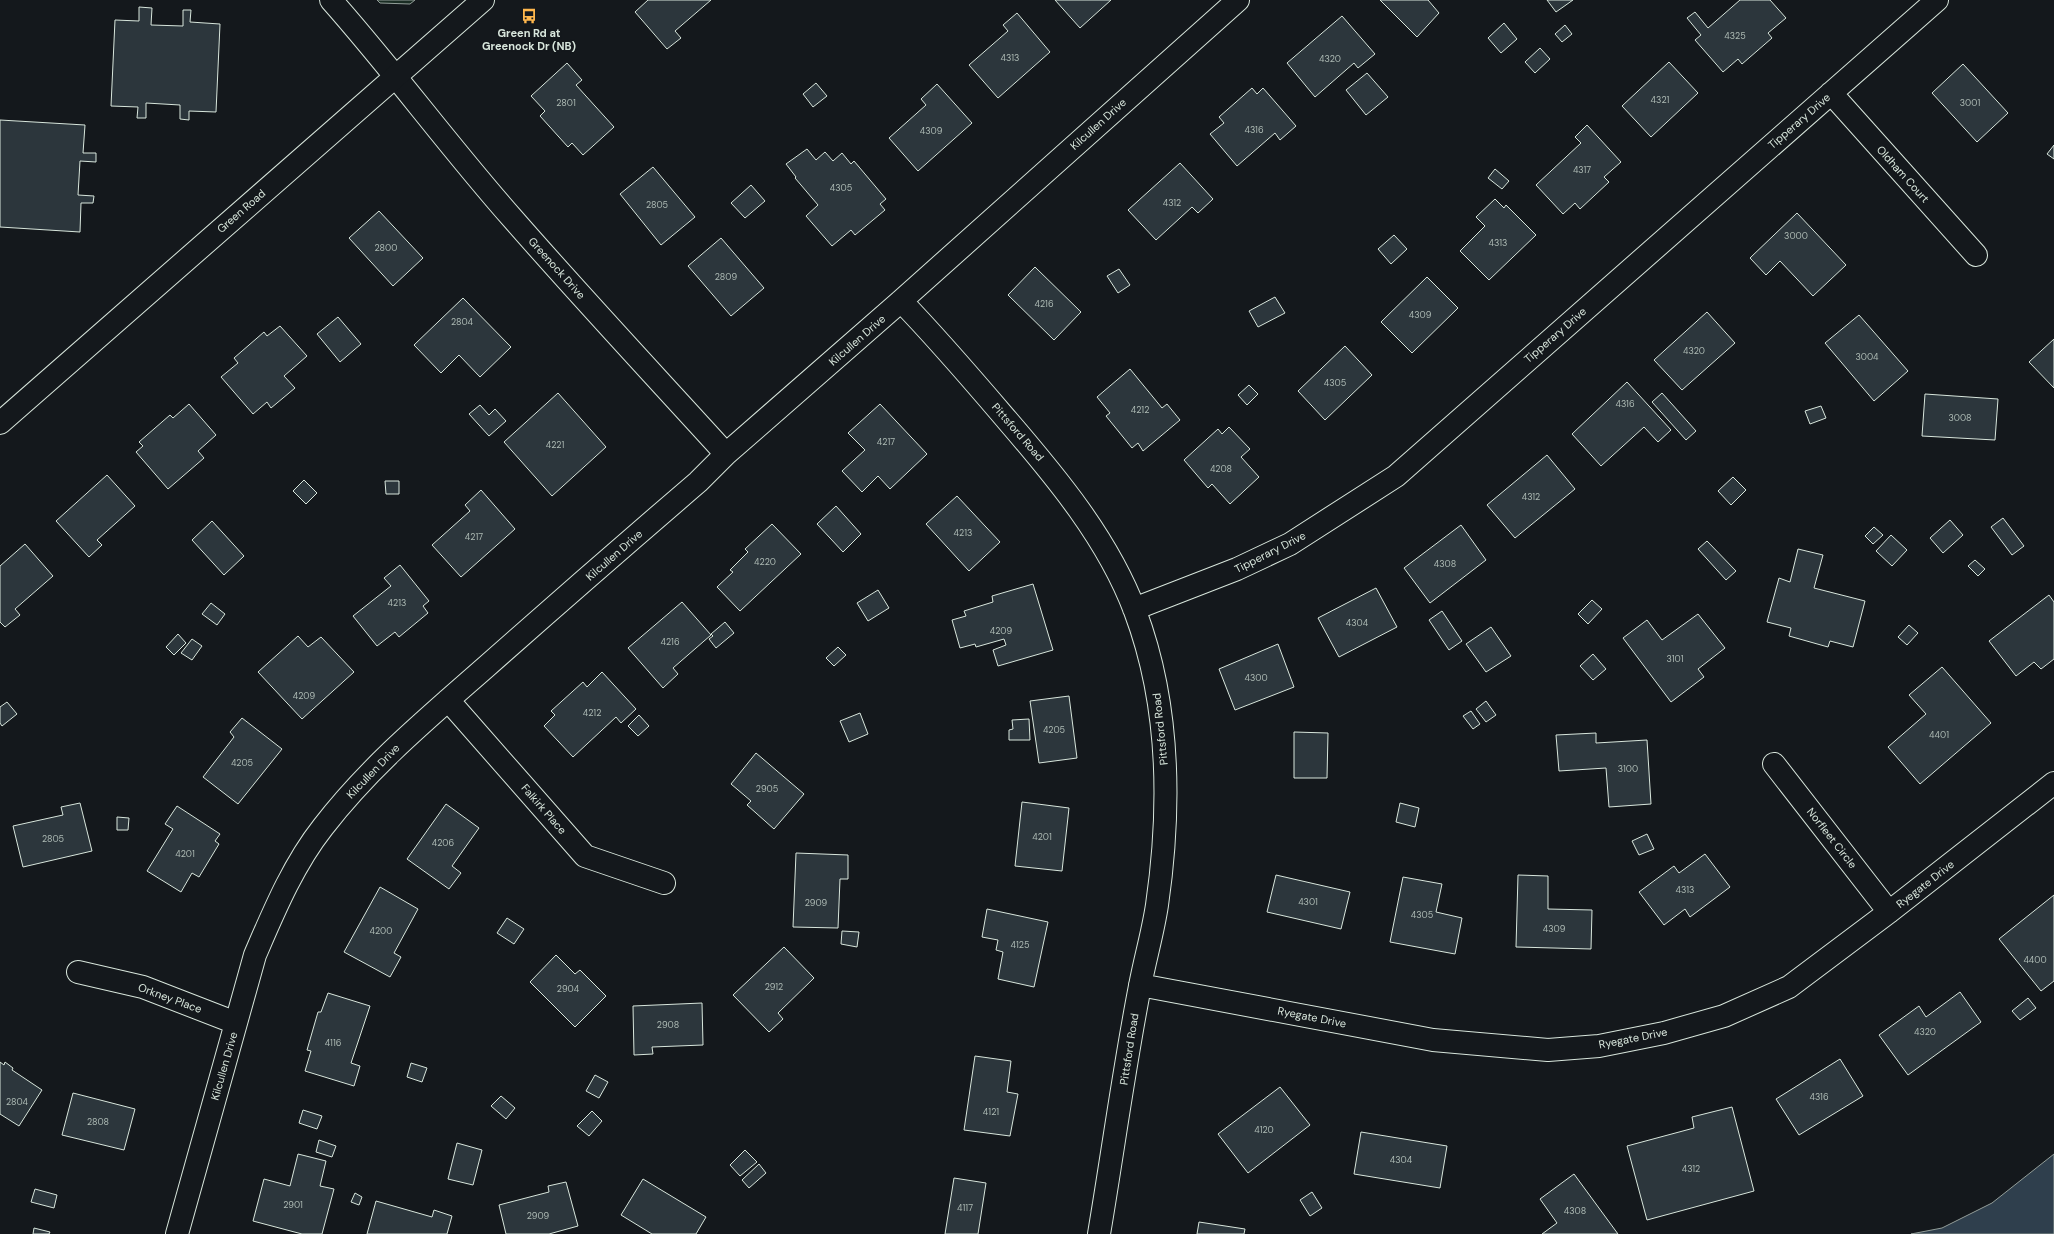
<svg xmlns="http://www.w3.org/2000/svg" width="2054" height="1234" font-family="'DM Sans',sans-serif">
	<rect width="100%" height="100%" fill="#14181c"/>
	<!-- green -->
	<path fill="#1a2d24" stroke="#939e99" d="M 377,0 L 415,0 L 410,4 L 380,3 Z"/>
	<!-- water -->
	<path fill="#2f3f4d" stroke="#939e99" d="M 2054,1154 L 2054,1234 L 1911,1234 L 1942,1228 L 1992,1203 Z"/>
	<!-- building -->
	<path fill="#2c363c" stroke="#d8e6dc" d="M 648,0 L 711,0 L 675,31 L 681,38 L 667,49 L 635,12 Z
		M 1055,0 L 1111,0 L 1080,28 Z
		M 1380,0 L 1428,0 L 1439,13 L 1417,37 Z
		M 1547,0 L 1573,0 L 1556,12 Z
		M 1740,0 L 1770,0 L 1786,18 L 1768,33 L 1772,38 L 1742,64 L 1738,59 L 1723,72 L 1695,40 L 1701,35 L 1687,18 L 1695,12 L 1708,28 Z
		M 139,7 L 152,8 L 151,25 L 183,26 L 183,10 L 191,10 L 190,22 L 220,24 L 216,112 L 189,111 L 189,120 L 180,119 L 180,105 L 146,103 L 146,118 L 137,118 L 138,107 L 111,106 L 115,20 L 139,21 Z
		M 1017,13 L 1050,52 L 998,98 L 969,65 L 1008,31 L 1003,25 Z
		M 1342,16 L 1375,54 L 1358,68 L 1354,63 L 1315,97 L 1287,63 Z
		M 1504,23 L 1517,39 L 1501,53 L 1488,38 Z
		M 1565,25 L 1572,34 L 1562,42 L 1555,34 Z
		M 1540,48 L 1550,59 L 1535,73 L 1525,62 Z
		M 1669,62 L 1698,93 L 1651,137 L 1622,106 Z
		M 567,63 L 582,80 L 576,85 L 614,127 L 583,155 L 572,143 L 568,147 L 540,116 L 545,111 L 531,96 Z
		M 1963,64 L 2008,113 L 1977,142 L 1932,93 Z
		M 1367,73 L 1388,97 L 1366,115 L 1346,90 Z
		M 816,83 L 827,96 L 813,107 L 803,94 Z
		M 937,84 L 972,123 L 918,171 L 889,138 L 926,105 L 921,99 Z
		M 1252,88 L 1257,94 L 1263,88 L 1296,126 L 1280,140 L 1275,133 L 1237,166 L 1210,134 L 1224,123 L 1219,117 Z
		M 0,120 L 85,125 L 83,153 L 96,153 L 96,162 L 80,161 L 78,195 L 94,196 L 93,203 L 81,203 L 80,232 L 0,227 Z
		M 1587,125 L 1621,162 L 1604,177 L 1609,182 L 1580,209 L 1575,203 L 1563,214 L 1536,185 L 1581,143 L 1575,137 Z
		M 2054,145 L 2054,159 L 2047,154 Z
		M 807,149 L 816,160 L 825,152 L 833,161 L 842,153 L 851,164 L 854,161 L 886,199 L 880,204 L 885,210 L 855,235 L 851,230 L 832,246 L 806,216 L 818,205 L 795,178 L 796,177 L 786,164 Z
		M 1180,163 L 1213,199 L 1198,213 L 1192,207 L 1156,240 L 1128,210 Z
		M 653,167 L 695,217 L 661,245 L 620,194 Z
		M 1495,169 L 1509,181 L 1502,189 L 1488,178 Z
		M 751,185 L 765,201 L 745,218 L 731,203 Z
		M 1495,199 L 1504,208 L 1506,205 L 1536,235 L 1489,280 L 1460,251 L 1485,226 L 1476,217 Z
		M 379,211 L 423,258 L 393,286 L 349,238 Z
		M 1797,213 L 1846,265 L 1813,296 L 1780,261 L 1766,275 L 1750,258 Z
		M 1394,235 L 1407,249 L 1391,264 L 1378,249 Z
		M 721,238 L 764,288 L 731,316 L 688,266 Z
		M 1035,267 L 1081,312 L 1054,340 L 1008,295 Z
		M 1119,269 L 1130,285 L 1118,293 L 1107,276 Z
		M 1427,277 L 1458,308 L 1412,353 L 1381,322 Z
		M 1275,297 L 1285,313 L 1258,327 L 1249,311 Z
		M 463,298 L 511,347 L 480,377 L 459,355 L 441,373 L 414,345 Z
		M 1707,312 L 1735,343 L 1682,390 L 1654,360 Z
		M 1859,315 L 1908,371 L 1874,401 L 1825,343 Z
		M 338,317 L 361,344 L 340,362 L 317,334 Z
		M 280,326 L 307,356 L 284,376 L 295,388 L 271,408 L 267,402 L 253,414 L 221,377 L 238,363 L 234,358 L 264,332 L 267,336 Z
		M 2054,339 L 2054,388 L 2029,362 Z
		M 1345,346 L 1372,375 L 1325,420 L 1298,391 Z
		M 1130,369 L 1162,408 L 1167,404 L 1180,420 L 1143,451 L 1138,443 L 1132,448 L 1106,416 L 1110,413 L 1097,397 Z
		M 1627,382 L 1671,430 L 1658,442 L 1644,427 L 1601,466 L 1572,434 Z
		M 1249,385 L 1258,394 L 1247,405 L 1238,395 Z
		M 558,393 L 606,447 L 552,496 L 504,442 Z
		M 1662,393 L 1696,431 L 1686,440 L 1652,402 Z
		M 1925,394 L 1998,399 L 1995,440 L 1922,436 Z
		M 189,404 L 216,435 L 198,451 L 204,458 L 168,489 L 136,452 L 143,446 L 139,442 L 170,415 L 173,418 Z
		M 880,404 L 927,454 L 890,489 L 878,476 L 862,492 L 842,471 L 865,450 L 848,433 Z
		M 480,405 L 489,415 L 495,409 L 506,421 L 489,436 L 469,414 Z
		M 1821,406 L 1826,418 L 1810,424 L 1805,411 Z
		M 1229,427 L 1250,449 L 1241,457 L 1259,477 L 1230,504 L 1212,484 L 1208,488 L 1184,460 L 1218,429 L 1222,434 Z
		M 1547,455 L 1575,489 L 1515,538 L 1487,505 Z
		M 107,475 L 135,506 L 97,540 L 102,545 L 89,557 L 56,521 Z
		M 1733,477 L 1746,490 L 1731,505 L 1718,491 Z
		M 304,480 L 317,493 L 306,504 L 293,491 Z
		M 385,481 L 399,481 L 399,494 L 386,494 Z
		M 481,490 L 515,529 L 461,577 L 432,545 L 470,511 L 465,505 Z
		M 957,496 L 1000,542 L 969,571 L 926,524 Z
		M 836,506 L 861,534 L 843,552 L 817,524 Z
		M 2003,518 L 2024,546 L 2012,555 L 1991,527 Z
		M 1950,520 L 1963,535 L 1943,553 L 1930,538 Z
		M 212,521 L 244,556 L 224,575 L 192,540 Z
		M 772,524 L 801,554 L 740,611 L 717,587 L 733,572 L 730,570 L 748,552 L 745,549 Z
		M 1461,525 L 1486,560 L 1430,603 L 1404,568 Z
		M 1874,527 L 1883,535 L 1873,544 L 1865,536 Z
		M 1891,535 L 1907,550 L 1892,566 L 1876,551 Z
		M 1707,541 L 1736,571 L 1726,580 L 1698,549 Z
		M 25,544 L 53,576 L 15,609 L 20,615 L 5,627 L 0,622 L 0,566 Z
		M 1798,549 L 1823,555 L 1814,588 L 1865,601 L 1853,647 L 1830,641 L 1828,647 L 1789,636 L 1791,628 L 1767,622 L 1779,578 L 1790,582 Z
		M 1975,560 L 1985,569 L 1978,576 L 1968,566 Z
		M 400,565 L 429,601 L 423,606 L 428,613 L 399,637 L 395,632 L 377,646 L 353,616 L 391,586 L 384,578 Z
		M 1033,584 L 1053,650 L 998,666 L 993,650 L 1006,645 L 1004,639 L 976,647 L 975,644 L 960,648 L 952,620 L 966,616 L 964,611 L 993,602 L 992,596 Z
		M 1376,588 L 1397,627 L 1339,657 L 1318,618 Z
		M 878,590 L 889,608 L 868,621 L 857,603 Z
		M 2049,595 L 2054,602 L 2054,659 L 2041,669 L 2034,662 L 2016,676 L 1989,641 Z
		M 1592,600 L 1602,609 L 1588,624 L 1578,614 Z
		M 682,602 L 711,635 L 673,668 L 678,674 L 663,688 L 628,648 Z
		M 211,603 L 225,614 L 217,625 L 202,614 Z
		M 1442,611 L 1462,641 L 1449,650 L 1429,620 Z
		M 1698,614 L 1725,648 L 1698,669 L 1704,677 L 1671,702 L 1623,638 L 1647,620 L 1662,640 Z
		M 725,622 L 734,633 L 716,648 L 709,639 L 713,636 L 711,634 Z
		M 1909,625 L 1918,633 L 1907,645 L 1898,637 Z
		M 1491,627 L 1511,656 L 1486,672 L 1466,644 Z
		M 178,634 L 186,643 L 174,655 L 166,647 Z
		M 298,636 L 308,647 L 321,637 L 354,672 L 302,719 L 258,672 Z
		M 192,639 L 202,646 L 192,660 L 181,653 Z
		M 1278,644 L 1294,687 L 1235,710 L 1219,669 Z
		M 838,647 L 846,655 L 834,666 L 826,658 Z
		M 1593,654 L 1606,669 L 1593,680 L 1580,666 Z
		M 1942,667 L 1991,723 L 1920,784 L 1888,747 L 1926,714 L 1909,695 Z
		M 602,672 L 636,709 L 621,723 L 616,717 L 573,757 L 544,726 L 555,715 L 551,711 L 583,682 L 587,687 Z
		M 1069,696 L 1077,758 L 1039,763 L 1030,701 Z
		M 1486,701 L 1496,715 L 1486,722 L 1476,709 Z
		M 7,702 L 17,714 L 2,726 L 0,723 L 0,707 Z
		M 1471,711 L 1480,724 L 1473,729 L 1463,716 Z
		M 860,713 L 868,734 L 849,742 L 840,721 Z
		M 639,715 L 649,726 L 638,736 L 628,726 Z
		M 242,718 L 282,749 L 238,804 L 203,777 L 234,737 L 230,732 Z
		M 1029,719 L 1030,740 L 1009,740 L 1009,730 L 1013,729 L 1012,720 Z
		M 1294,732 L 1328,733 L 1327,778 L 1294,778 Z
		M 1596,733 L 1596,743 L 1647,740 L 1651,804 L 1609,807 L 1606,768 L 1559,771 L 1556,735 Z
		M 756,753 L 804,794 L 774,829 L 747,805 L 751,801 L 731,784 Z
		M 1022,802 L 1069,808 L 1062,871 L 1015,866 Z
		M 80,803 L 92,851 L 23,867 L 13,826 L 63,815 L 61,807 Z
		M 1400,803 L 1419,808 L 1415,827 L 1396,822 Z
		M 446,804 L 479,828 L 452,866 L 461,873 L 449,889 L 407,859 Z
		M 177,806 L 220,834 L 215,841 L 219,844 L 199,877 L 192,873 L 181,892 L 147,871 L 173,829 L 165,824 Z
		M 117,817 L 129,818 L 128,830 L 117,830 Z
		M 1647,834 L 1654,849 L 1639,855 L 1632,841 Z
		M 796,853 L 848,855 L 848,879 L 840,879 L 838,928 L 793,927 Z
		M 1705,854 L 1730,887 L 1690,917 L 1685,909 L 1664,925 L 1639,892 L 1674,866 L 1679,873 Z
		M 1276,875 L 1350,892 L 1341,929 L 1267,912 Z
		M 1518,875 L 1548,876 L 1548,909 L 1592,910 L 1591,949 L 1516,947 Z
		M 1403,877 L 1442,884 L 1436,912 L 1462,918 L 1455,954 L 1390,942 Z
		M 380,887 L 418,909 L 394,953 L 401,957 L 390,977 L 344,952 Z
		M 2054,895 L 2054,981 L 2041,991 L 1999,939 Z
		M 987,909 L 1048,922 L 1034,987 L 998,979 L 1003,952 L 996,950 L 998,940 L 982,937 Z
		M 507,918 L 524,929 L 514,944 L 497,933 Z
		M 842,931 L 859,932 L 857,947 L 841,944 Z
		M 784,947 L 814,978 L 778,1013 L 783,1019 L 769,1032 L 733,995 Z
		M 556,955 L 575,974 L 580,970 L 606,996 L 575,1027 L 530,982 Z
		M 1960,992 L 1981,1022 L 1908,1075 L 1879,1035 L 1919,1006 L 1926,1017 Z
		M 328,993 L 370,1006 L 351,1063 L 360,1066 L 354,1086 L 305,1071 L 311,1051 L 307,1050 L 318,1012 L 321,1012 Z
		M 2028,998 L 2036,1008 L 2020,1020 L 2012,1011 Z
		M 702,1003 L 703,1045 L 652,1047 L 653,1054 L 634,1055 L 633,1006 Z
		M 975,1056 L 1011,1061 L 1007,1092 L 1018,1094 L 1010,1136 L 964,1130 Z
		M 1840,1059 L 1863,1096 L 1799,1135 L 1776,1099 Z
		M 0,1062 L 4,1065 L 5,1062 L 13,1068 L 12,1070 L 42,1090 L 19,1126 L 0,1114 Z
		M 411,1063 L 427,1068 L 422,1082 L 407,1077 Z
		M 595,1075 L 608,1082 L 599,1098 L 586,1091 Z
		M 1280,1087 L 1310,1125 L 1248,1173 L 1218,1134 Z
		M 73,1093 L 135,1109 L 124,1150 L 62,1135 Z
		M 501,1096 L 515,1108 L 506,1119 L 491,1106 Z
		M 1732,1107 L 1754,1191 L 1647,1220 L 1627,1146 L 1694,1128 L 1692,1117 Z
		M 303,1110 L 322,1116 L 317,1129 L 299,1123 Z
		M 592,1111 L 602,1121 L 589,1136 L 577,1126 Z
		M 1361,1132 L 1447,1146 L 1440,1188 L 1354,1174 Z
		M 319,1140 L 336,1146 L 332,1157 L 316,1152 Z
		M 457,1143 L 482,1150 L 473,1185 L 448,1179 Z
		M 745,1150 L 757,1162 L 740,1176 L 730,1165 Z
		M 298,1154 L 326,1161 L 320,1186 L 334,1189 L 322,1234 L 302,1234 L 253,1221 L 264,1179 L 290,1186 Z
		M 759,1164 L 766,1173 L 749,1188 L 742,1180 Z
		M 1574,1174 L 1618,1234 L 1542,1234 L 1557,1223 L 1540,1199 Z
		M 954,1178 L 986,1183 L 978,1234 L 945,1234 Z
		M 643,1179 L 706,1217 L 696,1234 L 652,1234 L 621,1215 Z
		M 566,1182 L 578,1226 L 549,1234 L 506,1234 L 499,1205 L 549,1192 L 548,1186 Z
		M 35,1189 L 57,1195 L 54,1208 L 31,1202 Z
		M 1312,1192 L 1322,1208 L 1310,1216 L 1300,1200 Z
		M 355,1193 L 362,1197 L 359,1205 L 351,1202 Z
		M 376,1201 L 432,1217 L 434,1210 L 452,1216 L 447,1234 L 367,1234 Z
		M 1199,1222 L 1245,1229 L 1244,1234 L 1197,1234 Z
		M 34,1228 L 50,1232 L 49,1234 L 33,1234 Z"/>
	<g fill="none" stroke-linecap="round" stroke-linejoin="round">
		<!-- minor casing -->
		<g stroke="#d8e6dc" stroke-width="24">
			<path id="minor" d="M 331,0 C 394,71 450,148 513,219 C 582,298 655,376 726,454
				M 1831,93 L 1976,255
				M 901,301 C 938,339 972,379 1007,420 C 1056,477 1108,539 1135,611 C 1170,704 1171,808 1157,905 C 1153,932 1145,959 1140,986 C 1124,1068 1113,1151 1099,1234
				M 1134,609 L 1237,569 L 1290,544 L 1396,476 L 1937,0
				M 448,700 L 585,856 L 664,883
				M 1774,764 L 1889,912
				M 78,972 L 143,987 L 236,1023
				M 1140,985 L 1433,1040 L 1548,1050 L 1599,1046 L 1664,1033 L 1724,1016 L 1789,987 L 1889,912 L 2054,783
				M 177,1234 L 255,955 C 274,911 293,865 323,827 C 370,766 429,717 487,666 C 557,604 627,543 698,482 L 726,454 L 901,301 L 1238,0"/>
		</g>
		<!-- tertiary casing -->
		<g stroke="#d8e6dc" stroke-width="24">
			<path id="tertiary" d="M 0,423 L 483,0"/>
		</g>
		<!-- minor -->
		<use href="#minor" stroke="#14181c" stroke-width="22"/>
		<!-- tertiary -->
		<use href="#tertiary" stroke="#14181c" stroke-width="22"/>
	</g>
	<!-- icons -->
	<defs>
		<g id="bus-bare" transform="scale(1.2)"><path d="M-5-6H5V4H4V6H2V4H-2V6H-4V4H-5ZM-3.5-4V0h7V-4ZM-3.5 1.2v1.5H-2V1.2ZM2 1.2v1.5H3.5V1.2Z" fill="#ffb74d" stroke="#14181c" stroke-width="2.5" paint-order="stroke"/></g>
	</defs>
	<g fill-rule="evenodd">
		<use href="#bus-bare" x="529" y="16"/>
	</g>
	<g text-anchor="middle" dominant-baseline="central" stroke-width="3" stroke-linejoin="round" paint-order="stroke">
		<!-- number labels -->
		<g font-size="9" fill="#adbab4">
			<text x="1735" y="36">4325</text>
			<text x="1010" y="58">4313</text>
			<text x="1330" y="59">4320</text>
			<text x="1660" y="100">4321</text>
			<text x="566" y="103">2801</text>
			<text x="1970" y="103">3001</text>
			<text x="1254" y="130">4316</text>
			<text x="931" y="131">4309</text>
			<text x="1582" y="170">4317</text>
			<text x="841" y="188">4305</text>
			<text x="1172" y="203">4312</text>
			<text x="657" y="205">2805</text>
			<text x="1796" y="236">3000</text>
			<text x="1498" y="243">4313</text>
			<text x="386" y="248">2800</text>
			<text x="726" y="277">2809</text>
			<text x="1044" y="304">4216</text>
			<text x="1420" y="315">4309</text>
			<text x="462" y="322">2804</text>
			<text x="1694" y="351">4320</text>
			<text x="1867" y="357">3004</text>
			<text x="1335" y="383">4305</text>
			<text x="1625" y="404">4316</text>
			<text x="1140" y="410">4212</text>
			<text x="1960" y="418">3008</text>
			<text x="886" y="442">4217</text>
			<text x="555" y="445">4221</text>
			<text x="1221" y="469">4208</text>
			<text x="1531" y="497">4312</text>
			<text x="963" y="533">4213</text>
			<text x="474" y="537">4217</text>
			<text x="765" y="562">4220</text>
			<text x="1445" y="564">4308</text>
			<text x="397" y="603">4213</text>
			<text x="1357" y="623">4304</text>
			<text x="1001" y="631">4209</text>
			<text x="670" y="642">4216</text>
			<text x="1675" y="659">3101</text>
			<text x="1256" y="678">4300</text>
			<text x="304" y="696">4209</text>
			<text x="592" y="713">4212</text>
			<text x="1054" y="730">4205</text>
			<text x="1939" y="735">4401</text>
			<text x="242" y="763">4205</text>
			<text x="1628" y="769">3100</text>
			<text x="767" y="789">2905</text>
			<text x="1042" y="837">4201</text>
			<text x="53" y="839">2805</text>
			<text x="443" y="843">4206</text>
			<text x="185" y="854">4201</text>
			<text x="1685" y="890">4313</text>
			<text x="1308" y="902">4301</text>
			<text x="816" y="903">2909</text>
			<text x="1422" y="915">4305</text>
			<text x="1554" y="929">4309</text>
			<text x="381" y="931">4200</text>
			<text x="1020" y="945">4125</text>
			<text x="2035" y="960">4400</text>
			<text x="774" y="987">2912</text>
			<text x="568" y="989">2904</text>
			<text x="668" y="1025">2908</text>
			<text x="1925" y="1032">4320</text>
			<text x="333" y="1043">4116</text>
			<text x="1819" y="1097">4316</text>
			<text x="17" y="1102">2804</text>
			<text x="991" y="1112">4121</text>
			<text x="98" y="1122">2808</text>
			<text x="1264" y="1130">4120</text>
			<text x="1401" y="1160">4304</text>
			<text x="1691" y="1169">4312</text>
			<text x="293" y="1205">2901</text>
			<text x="965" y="1208">4117</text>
			<text x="1575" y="1211">4308</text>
			<text x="538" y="1216">2909</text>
		</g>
		<!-- poi labels -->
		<g font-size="11" font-weight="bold" fill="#d8e6dc" stroke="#14181c">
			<text x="529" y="33">Green Rd at<tspan x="529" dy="13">Greenock Dr (NB)</tspan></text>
		</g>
		<!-- street labels -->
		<g font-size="11" fill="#d8e6dc" stroke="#14181c">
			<text transform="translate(1799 121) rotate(-41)">Tipperary Drive</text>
			<text transform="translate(1098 124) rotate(-42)">Kilcullen Drive</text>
			<text transform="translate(1903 174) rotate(48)">Oldham Court</text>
			<text transform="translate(241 211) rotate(-41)">Green Road</text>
			<text transform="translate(557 268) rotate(48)">Greenock Drive</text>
			<text transform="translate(1555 335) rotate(-41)">Tipperary Drive</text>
			<text transform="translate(857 340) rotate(-41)">Kilcullen Drive</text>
			<text transform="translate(1018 432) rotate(49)">Pittsford Road</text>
			<text transform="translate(1270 552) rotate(-27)">Tipperary Drive</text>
			<text transform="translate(614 555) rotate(-41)">Kilcullen Drive</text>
			<text transform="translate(1160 729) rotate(-96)">Pittsford Road</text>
			<text transform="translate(373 771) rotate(-46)">Kilcullen Drive</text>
			<text transform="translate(544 809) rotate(49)">Falkirk Place</text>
			<text transform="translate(1832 838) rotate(52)">Norfleet Circle</text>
			<text transform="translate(1925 884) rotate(-38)">Ryegate Drive</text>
			<text transform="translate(170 998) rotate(20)">Orkney Place</text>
			<text transform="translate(1312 1017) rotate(11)">Ryegate Drive</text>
			<text transform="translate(1633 1038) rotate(-11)">Ryegate Drive</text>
			<text transform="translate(1129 1049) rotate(-81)">Pittsford Road</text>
			<text transform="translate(224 1066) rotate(-74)">Kilcullen Drive</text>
		</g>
	</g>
</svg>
